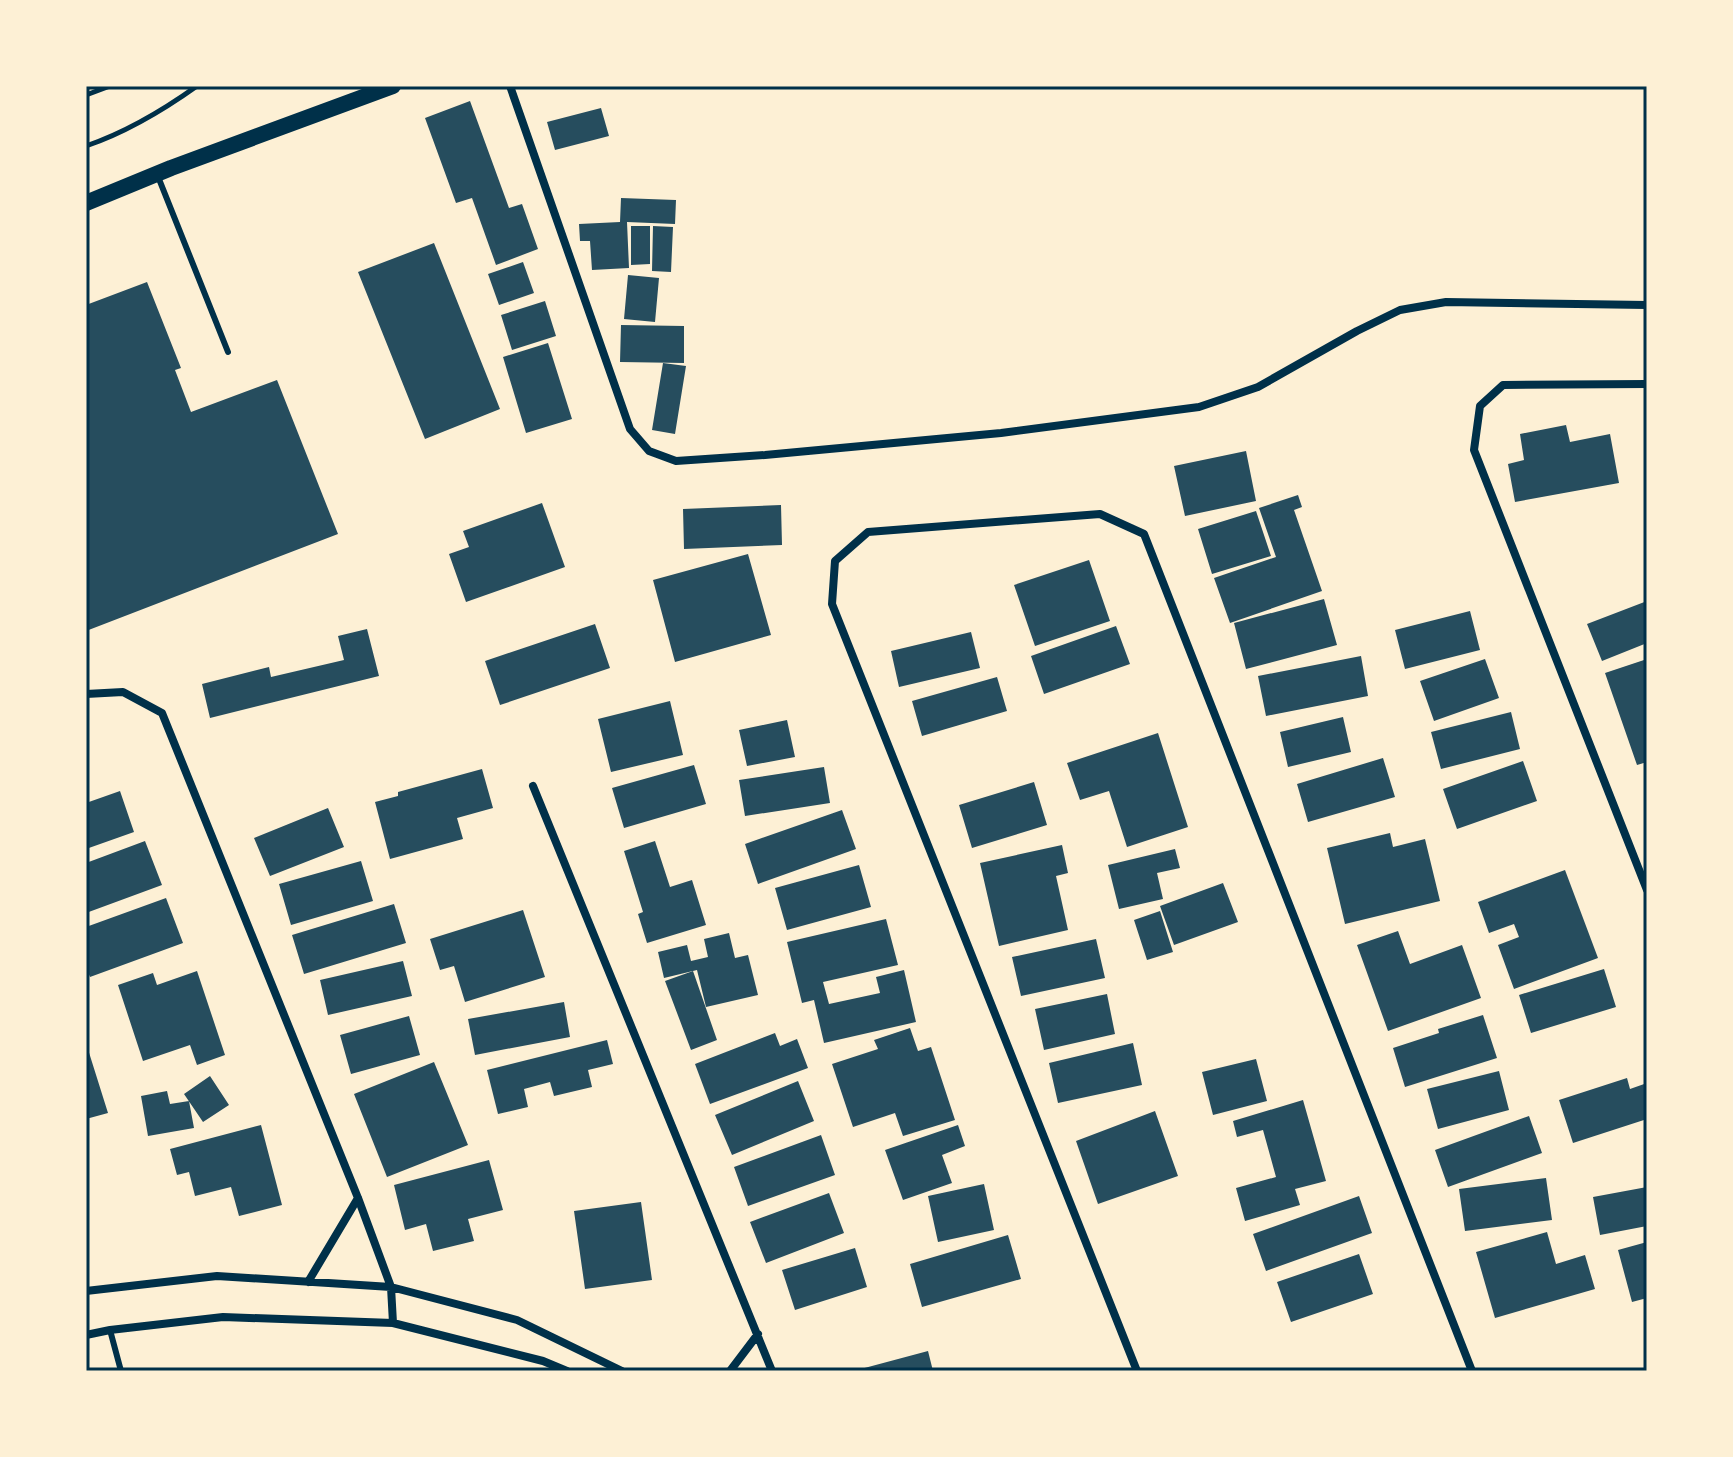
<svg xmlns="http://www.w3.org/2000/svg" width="1733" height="1457" font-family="Lora,serif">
	<rect width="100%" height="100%" fill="#fdf0d5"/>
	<!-- building -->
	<path fill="#264d5e" d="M 470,101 L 509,208 L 522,204 L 538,249 L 496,265 L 472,198 L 456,203 L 425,118 Z
		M 601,108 L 609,136 L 555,150 L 547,122 Z
		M 621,198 L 676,200 L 675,224 L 627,222 L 629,268 L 592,270 L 590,241 L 580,241 L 579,224 L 620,222 Z
		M 631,226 L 650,226 L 650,264 L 631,265 Z
		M 653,226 L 673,227 L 671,272 L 652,271 Z
		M 434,243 L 500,409 L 425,439 L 358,272 Z
		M 523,262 L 534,293 L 499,305 L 488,274 Z
		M 628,275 L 659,278 L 655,322 L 624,319 Z
		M 147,282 L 181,368 L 175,370 L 191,412 L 277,380 L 338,534 L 86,631 L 86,305 Z
		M 545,301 L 556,336 L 512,350 L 501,315 Z
		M 621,325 L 684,326 L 684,363 L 620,362 Z
		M 548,343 L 572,419 L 526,433 L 503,357 Z
		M 663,363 L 686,366 L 675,434 L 652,430 Z
		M 1566,425 L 1570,442 L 1610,434 L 1619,483 L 1515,502 L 1508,464 L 1524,460 L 1520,434 Z
		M 1246,451 L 1256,501 L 1185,516 L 1174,466 Z
		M 1298,495 L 1302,507 L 1294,510 L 1322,591 L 1230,623 L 1214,578 L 1276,557 L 1259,508 Z
		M 542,503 L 565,567 L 466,602 L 449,554 L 469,547 L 463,531 Z
		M 781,505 L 782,545 L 684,549 L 683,509 Z
		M 1256,511 L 1271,556 L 1212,574 L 1198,529 Z
		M 748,554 L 771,635 L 675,662 L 653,580 Z
		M 1089,560 L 1110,621 L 1035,646 L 1014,585 Z
		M 1324,599 L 1337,645 L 1246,669 L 1234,623 Z
		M 1647,601 L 1647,643 L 1602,661 L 1587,624 Z
		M 1470,611 L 1480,650 L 1405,669 L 1395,630 Z
		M 595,624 L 610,668 L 500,705 L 485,661 Z
		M 1116,626 L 1130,664 L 1044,694 L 1031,656 Z
		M 367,629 L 379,676 L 210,718 L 202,684 L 269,667 L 271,677 L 344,660 L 338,636 Z
		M 971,632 L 980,668 L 899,687 L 891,651 Z
		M 1361,656 L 1368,696 L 1266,716 L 1258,676 Z
		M 1485,659 L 1499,698 L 1434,721 L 1420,681 Z
		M 1647,659 L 1647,762 L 1637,765 L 1605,673 Z
		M 997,677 L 1007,711 L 922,736 L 912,701 Z
		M 670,701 L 683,755 L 611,772 L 598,719 Z
		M 1511,712 L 1520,749 L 1441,769 L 1431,732 Z
		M 1343,717 L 1351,752 L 1288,767 L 1280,732 Z
		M 787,720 L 795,757 L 747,766 L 739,730 Z
		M 1158,733 L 1188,827 L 1127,847 L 1109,791 L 1080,800 L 1067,763 Z
		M 1383,758 L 1395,797 L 1308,822 L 1297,784 Z
		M 1523,761 L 1537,801 L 1457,829 L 1443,789 Z
		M 694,765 L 706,804 L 624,828 L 612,788 Z
		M 824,767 L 830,803 L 745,816 L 739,780 Z
		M 482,769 L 493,808 L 457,818 L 463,839 L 390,859 L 375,802 L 398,796 L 398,792 Z
		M 1034,782 L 1047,825 L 972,848 L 959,805 Z
		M 120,791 L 134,832 L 86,849 L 86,803 Z
		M 328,808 L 344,847 L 270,876 L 254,838 Z
		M 842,810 L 856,849 L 758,884 L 745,844 Z
		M 1390,833 L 1393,847 L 1425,839 L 1440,901 L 1345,924 L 1327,848 Z
		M 145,841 L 162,885 L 86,913 L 86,863 Z
		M 655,841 L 670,887 L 692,880 L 706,925 L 647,943 L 638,914 L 643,912 L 624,851 Z
		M 1062,845 L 1068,873 L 1056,876 L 1068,930 L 999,946 L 980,863 Z
		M 1175,849 L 1180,868 L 1157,873 L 1163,899 L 1119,909 L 1108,865 Z
		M 361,861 L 373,901 L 291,925 L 279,884 Z
		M 859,865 L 871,907 L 787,930 L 775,888 Z
		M 1565,870 L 1598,958 L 1514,989 L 1498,945 L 1519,937 L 1514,924 L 1489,933 L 1478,902 Z
		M 1223,883 L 1238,922 L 1174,945 L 1160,906 Z
		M 166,898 L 183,943 L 90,977 L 86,967 L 86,927 Z
		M 394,904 L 406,943 L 304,974 L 292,935 Z
		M 523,910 L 545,977 L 465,1002 L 454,966 L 440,970 L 430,939 Z
		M 1160,911 L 1173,952 L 1147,960 L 1134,920 Z
		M 886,919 L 898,965 L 823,982 L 829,1004 L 880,993 L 876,977 L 904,970 L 916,1022 L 824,1043 L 814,1000 L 802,1003 L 787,942 Z
		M 1398,931 L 1410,964 L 1462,945 L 1481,998 L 1388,1031 L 1357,945 Z
		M 729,933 L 735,958 L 748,955 L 758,995 L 706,1007 L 697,970 L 664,978 L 658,952 L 687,945 L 691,961 L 708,957 L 704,939 Z
		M 1096,939 L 1105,978 L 1021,996 L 1012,957 Z
		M 403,961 L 412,996 L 328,1015 L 320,980 Z
		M 1604,969 L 1616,1007 L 1531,1033 L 1519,995 Z
		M 197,971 L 225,1055 L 197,1065 L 190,1045 L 143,1061 L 118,985 L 153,973 L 157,985 Z
		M 693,971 L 717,1040 L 691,1050 L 665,981 Z
		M 1107,994 L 1115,1034 L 1044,1050 L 1035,1009 Z
		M 564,1002 L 570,1037 L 475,1055 L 468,1019 Z
		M 1483,1015 L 1497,1058 L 1405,1087 L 1393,1048 L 1439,1033 L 1438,1029 Z
		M 409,1016 L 420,1055 L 351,1074 L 340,1035 Z
		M 910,1028 L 918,1051 L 931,1047 L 955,1120 L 903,1136 L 895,1113 L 853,1127 L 832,1064 L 878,1049 L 874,1040 Z
		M 775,1033 L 780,1046 L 797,1039 L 808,1068 L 710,1104 L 695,1064 Z
		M 607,1040 L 613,1064 L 588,1070 L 592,1087 L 554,1096 L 550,1082 L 524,1089 L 528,1107 L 498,1114 L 487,1070 Z
		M 86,1043 L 108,1113 L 86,1119 Z
		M 1133,1043 L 1142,1085 L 1058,1103 L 1049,1063 Z
		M 1256,1059 L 1267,1101 L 1213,1115 L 1202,1072 Z
		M 434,1062 L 468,1145 L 387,1177 L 354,1094 Z
		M 1499,1071 L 1509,1110 L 1438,1129 L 1427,1089 Z
		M 210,1076 L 229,1105 L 203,1122 L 184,1094 Z
		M 1627,1078 L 1630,1089 L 1647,1083 L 1647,1119 L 1573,1143 L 1559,1100 Z
		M 798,1081 L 814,1121 L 732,1155 L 715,1115 Z
		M 167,1091 L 170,1104 L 189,1101 L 194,1128 L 148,1136 L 141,1096 Z
		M 1303,1100 L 1326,1181 L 1295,1189 L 1300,1205 L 1245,1221 L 1236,1188 L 1276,1177 L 1263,1130 L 1237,1137 L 1233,1121 Z
		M 1155,1111 L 1178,1176 L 1098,1204 L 1076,1141 Z
		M 1529,1116 L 1542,1153 L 1448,1187 L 1435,1150 Z
		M 261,1125 L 282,1205 L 239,1216 L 231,1187 L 195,1196 L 189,1172 L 177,1175 L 170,1149 Z
		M 958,1125 L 965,1146 L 942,1155 L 952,1183 L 903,1200 L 885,1150 Z
		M 821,1135 L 835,1175 L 748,1206 L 734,1167 Z
		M 489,1160 L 503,1210 L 468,1219 L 474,1241 L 433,1251 L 426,1224 L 405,1230 L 394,1185 Z
		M 1546,1178 L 1552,1220 L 1465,1231 L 1459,1189 Z
		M 984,1184 L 994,1230 L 938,1242 L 928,1196 Z
		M 1647,1187 L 1647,1226 L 1600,1235 L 1593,1197 Z
		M 829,1193 L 844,1233 L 766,1263 L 750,1222 Z
		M 1359,1196 L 1372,1233 L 1266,1271 L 1253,1234 Z
		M 641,1202 L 652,1280 L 585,1289 L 574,1211 Z
		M 1547,1232 L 1556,1264 L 1585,1255 L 1595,1289 L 1495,1318 L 1476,1252 Z
		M 1008,1235 L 1021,1279 L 922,1307 L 910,1264 Z
		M 1647,1242 L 1647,1298 L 1632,1302 L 1618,1250 Z
		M 855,1248 L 867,1287 L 795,1310 L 782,1270 Z
		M 1359,1254 L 1373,1294 L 1291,1322 L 1277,1282 Z
		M 928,1351 L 933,1371 L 857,1371 L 857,1370 Z"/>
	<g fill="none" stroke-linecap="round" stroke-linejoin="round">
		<!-- path -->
		<path stroke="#003049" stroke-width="5" d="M 86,95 L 110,86
			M 86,146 C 127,132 162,111 197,86"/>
		<!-- service -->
		<path stroke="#003049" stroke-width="6" d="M 157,174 L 228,352
			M 110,1330 L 121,1371"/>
		<!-- minor -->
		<path stroke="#003049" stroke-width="8" d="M 510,86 L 630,429 L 649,451 L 676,461 L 765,455 L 1001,433 L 1199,407 L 1258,387 L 1357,331 L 1400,310 L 1446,302 L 1647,305
			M 1647,384 L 1503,385 L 1480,406 L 1474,450 L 1647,890
			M 86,694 L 123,692 L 162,713 L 358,1198 L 391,1287 L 393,1323
			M 533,786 L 772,1371
			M 308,1282 L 358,1198
			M 86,1291 L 217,1276 L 391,1287 L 517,1320 L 622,1371
			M 86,1335 L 110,1330 L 223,1317 L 393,1323 L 543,1361 L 567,1371
			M 730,1371 L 758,1334
			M 1137,1371 L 832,604 L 835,561 L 868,532 L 1100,514 L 1144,534 L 1472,1371"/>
		<!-- secondary -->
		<path stroke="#003049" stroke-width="16" d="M 86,203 L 171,168 L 393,86"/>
	</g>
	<!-- border -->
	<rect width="1733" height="1457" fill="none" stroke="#fdf0d5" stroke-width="176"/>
	<rect x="88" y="88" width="1557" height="1281" fill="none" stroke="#003049" stroke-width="3"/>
</svg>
